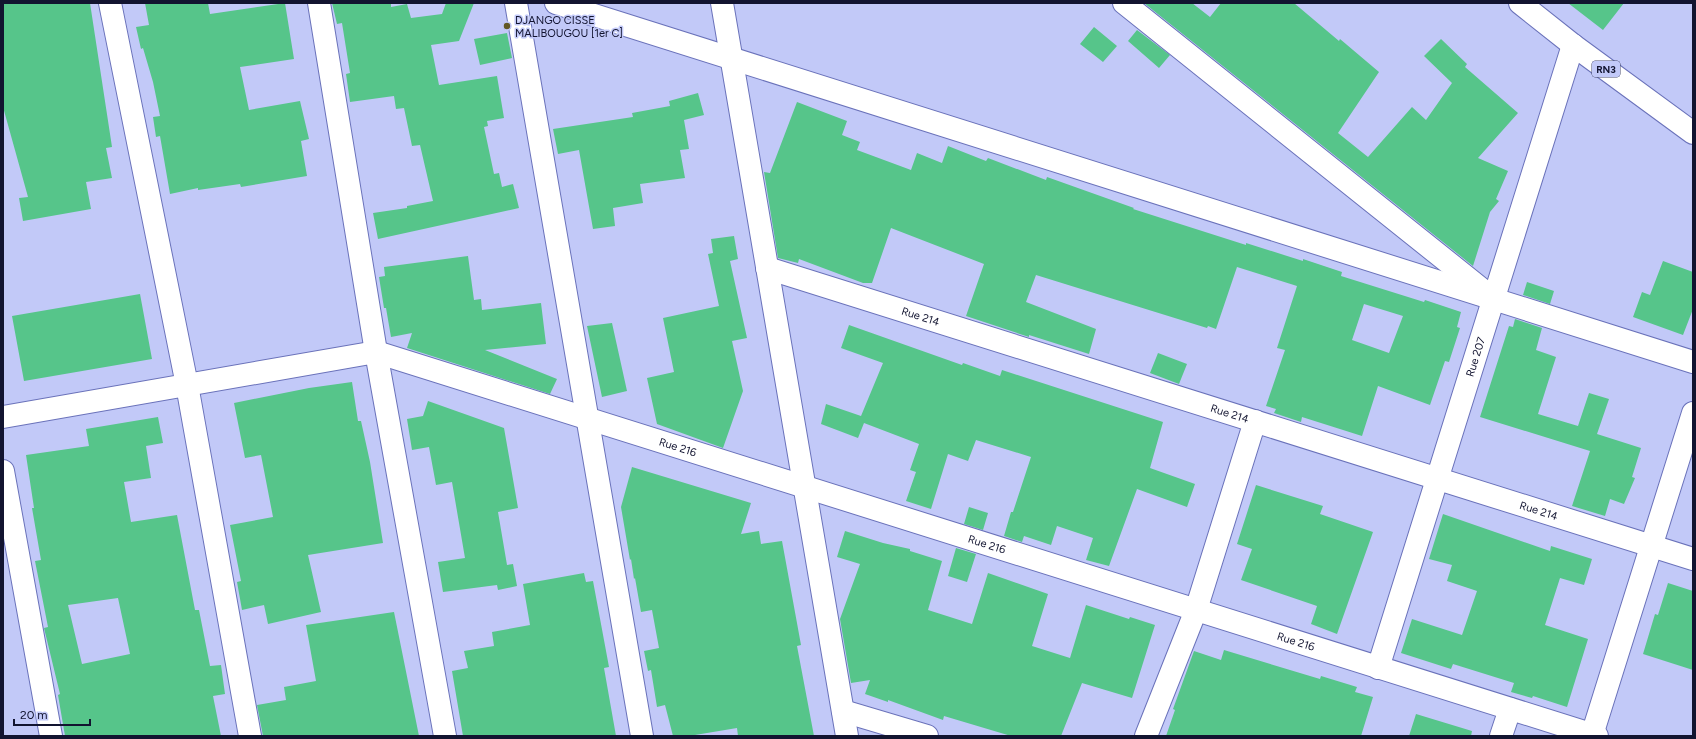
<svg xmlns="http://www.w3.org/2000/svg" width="1696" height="739" font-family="Figtree,sans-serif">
	<rect width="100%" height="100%" fill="#c2c9f8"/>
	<!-- building -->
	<path fill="#56c58a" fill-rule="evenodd" d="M 3,3 L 90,3 L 112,147 L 106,148 L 112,178 L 86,182 L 91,209 L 23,221 L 19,198 L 28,197 L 3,107 Z
		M 145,3 L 208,3 L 210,14 L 285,3 L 294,59 L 240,67 L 249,110 L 300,101 L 309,139 L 301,141 L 307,176 L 241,187 L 240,184 L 198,190 L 198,188 L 170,194 L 160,136 L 156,137 L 153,117 L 160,116 L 153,82 L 143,48 L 141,49 L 136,27 L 149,25 Z
		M 332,3 L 391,3 L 391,7 L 407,4 L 411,18 L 442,14 L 446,3 L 474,3 L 459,41 L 431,45 L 439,85 L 497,76 L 504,118 L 487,121 L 488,126 L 484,127 L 494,174 L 499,173 L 502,187 L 513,184 L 519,208 L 378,239 L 373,213 L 407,208 L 407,206 L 433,201 L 420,145 L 412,146 L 404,108 L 396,109 L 394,96 L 350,102 L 346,74 L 350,73 L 342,23 L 337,24 Z
		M 1144,3 L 1192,3 L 1210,17 L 1221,3 L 1294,3 L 1339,41 L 1340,39 L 1379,72 L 1338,133 L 1368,157 L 1412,107 L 1426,120 L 1452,83 L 1424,56 L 1441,39 L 1467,64 L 1465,67 L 1518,113 L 1478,158 L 1508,171 L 1496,199 L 1499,201 L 1490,212 L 1473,266 Z
		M 1568,3 L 1624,3 L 1603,30 Z
		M 1094,27 L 1117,46 L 1103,62 L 1080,44 Z
		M 1137,30 L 1170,55 L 1159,68 L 1128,41 Z
		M 507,33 L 512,58 L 480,65 L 474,39 Z
		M 698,93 L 704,115 L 684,120 L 689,149 L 680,150 L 685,178 L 640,184 L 643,203 L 613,208 L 615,226 L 593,229 L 579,150 L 558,154 L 553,129 L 633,117 L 632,113 L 670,106 L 669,101 Z
		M 797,102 L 847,121 L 842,135 L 860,142 L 857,150 L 911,170 L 917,153 L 942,163 L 948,146 L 986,161 L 988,158 L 1046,180 L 1047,177 L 1134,208 L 1133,209 L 1246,245 L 1246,243 L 1303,261 L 1303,259 L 1342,272 L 1341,276 L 1424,302 L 1425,300 L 1461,312 L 1457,327 L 1460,328 L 1449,362 L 1445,361 L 1430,405 L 1378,386 L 1362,436 L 1302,417 L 1301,422 L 1274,413 L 1276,409 L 1266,406 L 1285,350 L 1277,348 L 1297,286 L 1237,267 L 1216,329 L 1208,326 L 1207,328 L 1036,275 L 1026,302 L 1096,329 L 1089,354 L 1029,335 L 1029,337 L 966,316 L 984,264 L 891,228 L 872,283 L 863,283 L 799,259 L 798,263 L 778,258 L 764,172 L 770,173 ZM 1364,304 L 1403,316 L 1389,353 L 1352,340 Z
		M 734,236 L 738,259 L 730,261 L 747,338 L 732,341 L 743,391 L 723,448 L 657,424 L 647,378 L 674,372 L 663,318 L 719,306 L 708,254 L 713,253 L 711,239 Z
		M 468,256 L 474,300 L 481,299 L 482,310 L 541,303 L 546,344 L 485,350 L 557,379 L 550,394 L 407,348 L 412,333 L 391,337 L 386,308 L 384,308 L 379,277 L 385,276 L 384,267 Z
		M 1663,261 L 1693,272 L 1693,309 L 1683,335 L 1633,317 L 1642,292 L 1650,295 Z
		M 1527,282 L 1554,291 L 1550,304 L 1523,295 Z
		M 140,294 L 152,359 L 24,381 L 12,316 Z
		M 1515,319 L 1542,328 L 1536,350 L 1556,357 L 1538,414 L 1578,426 L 1589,393 L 1609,399 L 1597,434 L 1641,448 L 1632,477 L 1635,478 L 1624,504 L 1610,499 L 1605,516 L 1572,506 L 1590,451 L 1480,417 L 1509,326 L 1513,327 Z
		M 612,323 L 627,391 L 602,397 L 587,326 Z
		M 849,325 L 962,365 L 963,363 L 1000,376 L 1002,370 L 1163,422 L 1150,468 L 1195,484 L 1187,507 L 1137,489 L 1109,566 L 1086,560 L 1093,538 L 1057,526 L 1051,545 L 1024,536 L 1022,542 L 1004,536 L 1011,512 L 1013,512 L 1031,457 L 976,440 L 968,461 L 948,454 L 931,509 L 906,501 L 916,472 L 910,470 L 919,444 L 864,423 L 858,438 L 821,424 L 826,404 L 861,416 L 883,363 L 841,348 Z
		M 1158,353 L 1187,364 L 1179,384 L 1150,373 Z
		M 352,382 L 358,421 L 361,421 L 370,462 L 383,543 L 308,555 L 321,612 L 268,624 L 264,605 L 242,610 L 237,582 L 241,581 L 230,525 L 273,517 L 261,455 L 245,458 L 234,403 L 309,388 Z
		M 428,401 L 504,428 L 518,508 L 498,512 L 507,565 L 513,564 L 517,586 L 498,590 L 497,585 L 443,592 L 438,562 L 465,558 L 452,482 L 436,485 L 429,447 L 412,450 L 407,419 L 423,416 Z
		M 158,417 L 163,443 L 146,446 L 151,478 L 124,482 L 131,522 L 177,515 L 195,610 L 199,610 L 210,666 L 221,665 L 225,694 L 213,696 L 221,736 L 65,736 L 58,695 L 60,694 L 44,628 L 48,627 L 35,561 L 41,560 L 32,508 L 34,508 L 26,455 L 89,446 L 86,429 ZM 118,598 L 130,654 L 82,664 L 68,605 Z
		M 632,467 L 751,503 L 741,534 L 759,531 L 761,544 L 782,541 L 801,645 L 797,646 L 814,736 L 738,736 L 737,728 L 689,736 L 673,736 L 665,705 L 657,707 L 651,670 L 648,671 L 644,651 L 659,648 L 652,610 L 641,612 L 635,578 L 634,579 L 631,559 L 630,560 L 621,507 Z
		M 1256,485 L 1323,506 L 1320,514 L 1373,532 L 1337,634 L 1311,624 L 1317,606 L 1241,580 L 1252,549 L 1237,544 Z
		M 969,507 L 988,513 L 983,530 L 964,524 Z
		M 1443,514 L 1550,551 L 1551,546 L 1592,559 L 1584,585 L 1560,578 L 1545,625 L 1588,639 L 1567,707 L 1533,696 L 1532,698 L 1511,692 L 1514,683 L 1453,664 L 1451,669 L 1401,653 L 1412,619 L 1462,635 L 1477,591 L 1447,581 L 1452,565 L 1429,559 Z
		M 845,531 L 883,543 L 910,549 L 910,551 L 942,561 L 928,610 L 972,624 L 988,573 L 1048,594 L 1032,646 L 1070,658 L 1086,605 L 1129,619 L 1130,617 L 1155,625 L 1132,698 L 1082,683 L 1061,736 L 1011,736 L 944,716 L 943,720 L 888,700 L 888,702 L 865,694 L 870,680 L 851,683 L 840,619 L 860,564 L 837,557 Z
		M 956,548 L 976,554 L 967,582 L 948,576 Z
		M 584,573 L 586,582 L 593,581 L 609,667 L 604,668 L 616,736 L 463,736 L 452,671 L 468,668 L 464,651 L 494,646 L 492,632 L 530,625 L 523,584 Z
		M 1668,583 L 1693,591 L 1693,670 L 1643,654 L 1655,614 L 1658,615 Z
		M 394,612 L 419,736 L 263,736 L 257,705 L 286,700 L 284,687 L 316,681 L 306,625 Z
		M 1224,650 L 1320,679 L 1321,676 L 1357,687 L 1355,692 L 1373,697 L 1361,736 L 1166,736 L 1175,710 L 1173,709 L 1194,651 L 1221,660 Z
		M 1416,714 L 1472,731 L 1471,736 L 1409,736 Z"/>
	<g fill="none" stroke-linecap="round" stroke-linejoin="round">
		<!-- street casing -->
		<g stroke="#6a72ba" stroke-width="24">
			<g id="street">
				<path d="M 110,3 L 187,385 L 250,736"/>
				<path d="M 319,3 L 376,352 L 445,736"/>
				<path d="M 516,3 L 642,736"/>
				<path d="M 556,3 L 1693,362"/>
				<path d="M 722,3 L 847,736"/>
				<path d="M 1124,3 L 1484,291"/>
				<path id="s1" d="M 767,268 L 1693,559"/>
				<path id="s2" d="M 3,417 L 376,352 L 1597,736"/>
				<path d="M 3,471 L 51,736"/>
				<path id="s3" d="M 1378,668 L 1573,45"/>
				<path d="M 843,711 L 927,736"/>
				<path d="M 1592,735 L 1693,413"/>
				<path d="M 1146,736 L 1196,610 L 1255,421"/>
				<path d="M 1501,736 L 1510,709"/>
			</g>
		</g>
		<!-- highway casing -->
		<g stroke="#6a72ba" stroke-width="24">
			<path id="highway" d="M 1520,3 L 1573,45 L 1693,133"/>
		</g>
		<!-- street -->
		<use href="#street" stroke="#fff" stroke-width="22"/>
		<!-- highway -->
		<use href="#highway" stroke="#fff" stroke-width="22"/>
	</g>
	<!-- markers -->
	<circle fill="#625824" stroke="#c2c9f8" stroke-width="1.5" cx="507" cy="26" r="4"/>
	<g text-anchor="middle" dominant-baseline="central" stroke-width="3" stroke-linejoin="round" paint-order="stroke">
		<!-- shield labels -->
		<rect fill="#c2c9f8" stroke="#474a6c" stroke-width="1" x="1592" y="61" width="28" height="16" rx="3"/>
		<g font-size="10" font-weight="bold" fill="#121430">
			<text x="1606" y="69">RN3</text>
		</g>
		<!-- poi labels -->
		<g font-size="11" fill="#121430" stroke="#c2c9f8" text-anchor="start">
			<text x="515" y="20">DJANGO CISSE<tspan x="515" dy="13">MALIBOUGOU [1er C]</tspan></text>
		</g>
		<!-- street labels -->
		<g font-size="11" fill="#121430" stroke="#c2c9f8">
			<text stroke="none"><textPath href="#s1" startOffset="161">Rue 214</textPath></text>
			<text stroke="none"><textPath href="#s3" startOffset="326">Rue 207</textPath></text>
			<text stroke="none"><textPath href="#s1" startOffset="485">Rue 214</textPath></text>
			<text stroke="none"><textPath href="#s2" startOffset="695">Rue 216</textPath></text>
			<text stroke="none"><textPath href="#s1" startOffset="809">Rue 214</textPath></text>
			<text stroke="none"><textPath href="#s2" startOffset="1019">Rue 216</textPath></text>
			<text stroke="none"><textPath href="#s2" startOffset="1343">Rue 216</textPath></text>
		</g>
	</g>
	<!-- border -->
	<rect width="1696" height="739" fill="none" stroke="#121430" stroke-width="8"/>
	<!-- scale -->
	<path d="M14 719v6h76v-6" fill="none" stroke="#121430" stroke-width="2"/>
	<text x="20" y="719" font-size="12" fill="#121430" stroke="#c2c9f8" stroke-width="3" paint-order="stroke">20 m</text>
</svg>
